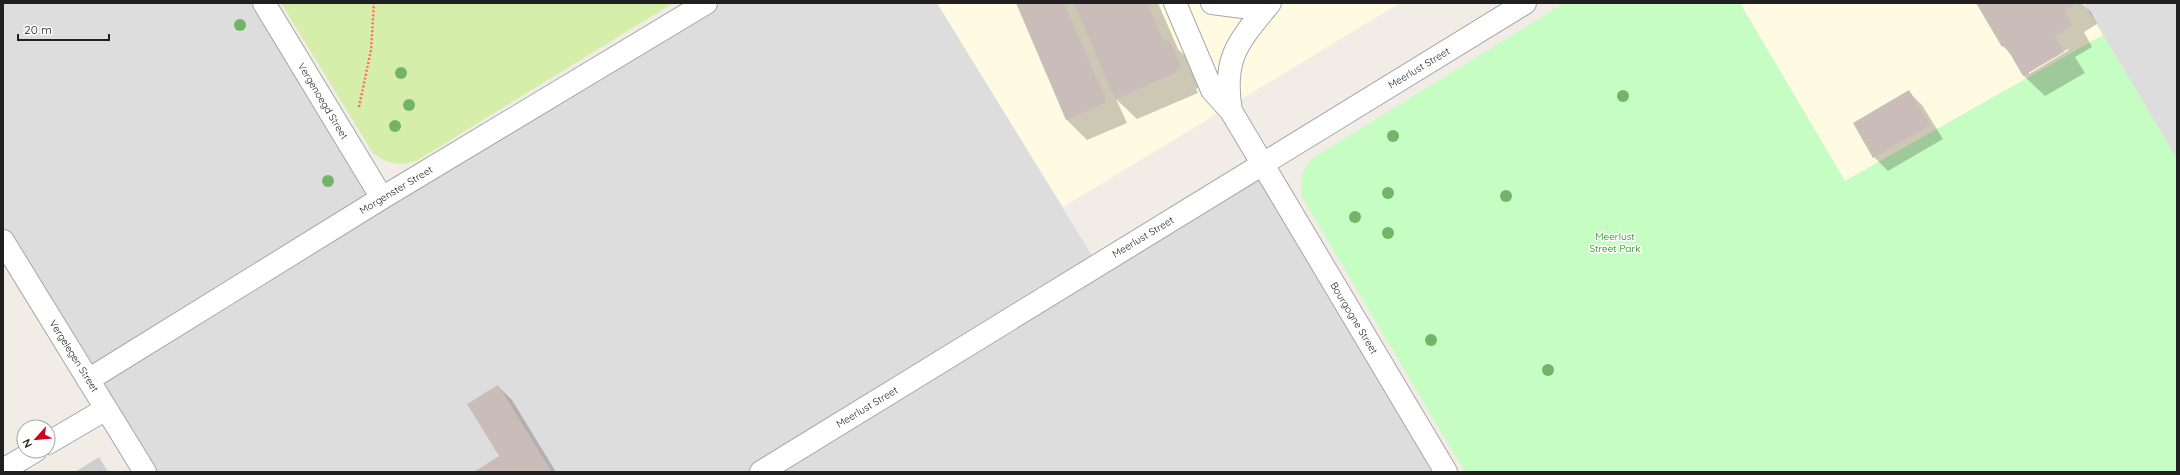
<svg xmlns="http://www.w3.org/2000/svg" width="2180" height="475" font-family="Quicksand,sans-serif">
	<rect width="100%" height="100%" fill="#f1ece6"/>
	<!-- residential -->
	<path fill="#dedddd" d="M 3,3 L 266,3 L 384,198 L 688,18 L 679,3 L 937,3 L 1099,267 L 1264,165 L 1447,472 L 146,472 L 3,238 Z
		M 2084,3 L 2177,3 L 2177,159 L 2103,35 Z"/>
	<!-- education -->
	<path fill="#fffbe2" d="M 937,3 L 1400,3 L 1063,207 Z
		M 1740,3 L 2084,3 L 2103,35 L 1845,181 Z"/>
	<!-- religious -->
	<path fill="#cecece" d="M 99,457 L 108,472 L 75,472 Z"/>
	<!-- grass -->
	<path fill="#d5eeaa" d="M 281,3 L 673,3 L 418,160 C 401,167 387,164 373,153 Z"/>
	<!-- park -->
	<path fill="#c6fdc2" d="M 1564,3 L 1740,3 L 1845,181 L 2103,35 L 2177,159 L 2177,472 L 1465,472 L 1302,197 C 1299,180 1302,167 1316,156 Z"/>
	<!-- shadow -->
	<path fill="#0003" fill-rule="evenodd" d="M 1017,3 L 1158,3 L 1178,49 L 1190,61 L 1201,87 L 1196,89 L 1198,93 L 1137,119 L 1116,99 L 1127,123 L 1087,140 L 1066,119 Z
		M 1977,3 L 2082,3 L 2091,12 L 2097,24 L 2084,32 L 2092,47 L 2075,57 L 2085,73 L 2045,96 L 2024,76 L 2014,58 L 2003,46 ZM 2068,49 L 2069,50 L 2029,74 L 2029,72 Z
		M 1909,92 L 1922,105 L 1943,139 L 1888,171 L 1874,157 Z
		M 498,386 L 512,400 L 556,472 L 476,472 L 501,456 Z"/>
	<!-- building -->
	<path fill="#cabdb9" d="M 1016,3 L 1064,3 L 1107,102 L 1066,120 Z
		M 1074,3 L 1147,3 L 1162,37 L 1164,41 L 1169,39 L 1181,66 L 1176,68 L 1178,72 L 1115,99 Z
		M 1976,3 L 2077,3 L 2064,11 L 2072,26 L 2055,36 L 2064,52 L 2023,76 L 2005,45 L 2002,47 Z
		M 1909,90 L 1930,125 L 1873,158 L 1853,123 Z
		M 498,385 L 552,472 L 474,472 L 499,456 L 467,404 Z"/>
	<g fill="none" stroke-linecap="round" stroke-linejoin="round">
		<!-- minor casing -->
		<g stroke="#a7a7a7" stroke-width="24">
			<path id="minor" d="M 264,3 L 382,198
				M 1175,3 L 1212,90 L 1231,111 L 1446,472
				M 1212,3 L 1243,7 L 1264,3
				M 1231,111 C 1222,58 1238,42 1270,3
				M 3,241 L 145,472
				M 88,380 L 382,198 L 706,3
				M 48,443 L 106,409
				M 3,470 L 35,451
				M 761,472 L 1525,3"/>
		</g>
		<!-- path -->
		<path stroke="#ff6a70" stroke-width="2.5" stroke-dasharray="2 2" stroke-linecap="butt" d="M 359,107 L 371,50 L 374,3"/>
		<!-- minor -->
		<use href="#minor" stroke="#fff" stroke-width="22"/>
	</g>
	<!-- trees -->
	<g fill="#74b46a">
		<circle cx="240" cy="25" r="6"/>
		<circle cx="401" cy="73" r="6"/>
		<circle cx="1623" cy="96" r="6"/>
		<circle cx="409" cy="105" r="6"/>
		<circle cx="395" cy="126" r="6"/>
		<circle cx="1393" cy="136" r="6"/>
		<circle cx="328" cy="181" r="6"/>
		<circle cx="1388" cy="193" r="6"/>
		<circle cx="1506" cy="196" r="6"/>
		<circle cx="1355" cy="217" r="6"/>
		<circle cx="1388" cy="233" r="6"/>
		<circle cx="1431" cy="340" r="6"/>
		<circle cx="1548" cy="370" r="6"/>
	</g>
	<g text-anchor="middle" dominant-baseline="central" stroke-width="3" stroke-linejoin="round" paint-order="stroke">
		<!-- street labels -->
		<g font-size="10" fill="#202020" stroke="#fff">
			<text transform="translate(1419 68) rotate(-31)">Meerlust Street</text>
			<text transform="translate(323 101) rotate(59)">Vergenoegd Street</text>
			<text transform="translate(396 190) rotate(-31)">Morgenster Street</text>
			<text transform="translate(1143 237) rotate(-31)">Meerlust Street</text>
			<text transform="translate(1354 318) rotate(59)">Bourgogne Street</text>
			<text transform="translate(74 356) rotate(58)">Vergelegen Street</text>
			<text transform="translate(867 407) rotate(-31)">Meerlust Street</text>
		</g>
		<!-- park labels -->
		<g font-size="10" fill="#0e8705" stroke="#fff">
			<text x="1615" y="236">Meerlust<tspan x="1615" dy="12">Street Park</tspan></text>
		</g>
	</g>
	<!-- border -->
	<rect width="2180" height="475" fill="none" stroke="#202020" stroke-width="8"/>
	<!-- north arrow -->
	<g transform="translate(36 439) rotate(243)"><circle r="19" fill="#ffffff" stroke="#a6a6a6"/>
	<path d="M0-3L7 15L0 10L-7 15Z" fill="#d1001f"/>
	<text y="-6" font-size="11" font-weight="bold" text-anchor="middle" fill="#202020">N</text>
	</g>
	<!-- scale -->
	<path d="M18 34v6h91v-6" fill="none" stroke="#202020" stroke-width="2"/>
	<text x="24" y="34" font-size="12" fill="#202020" stroke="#ffffff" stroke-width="3" paint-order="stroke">20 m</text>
</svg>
